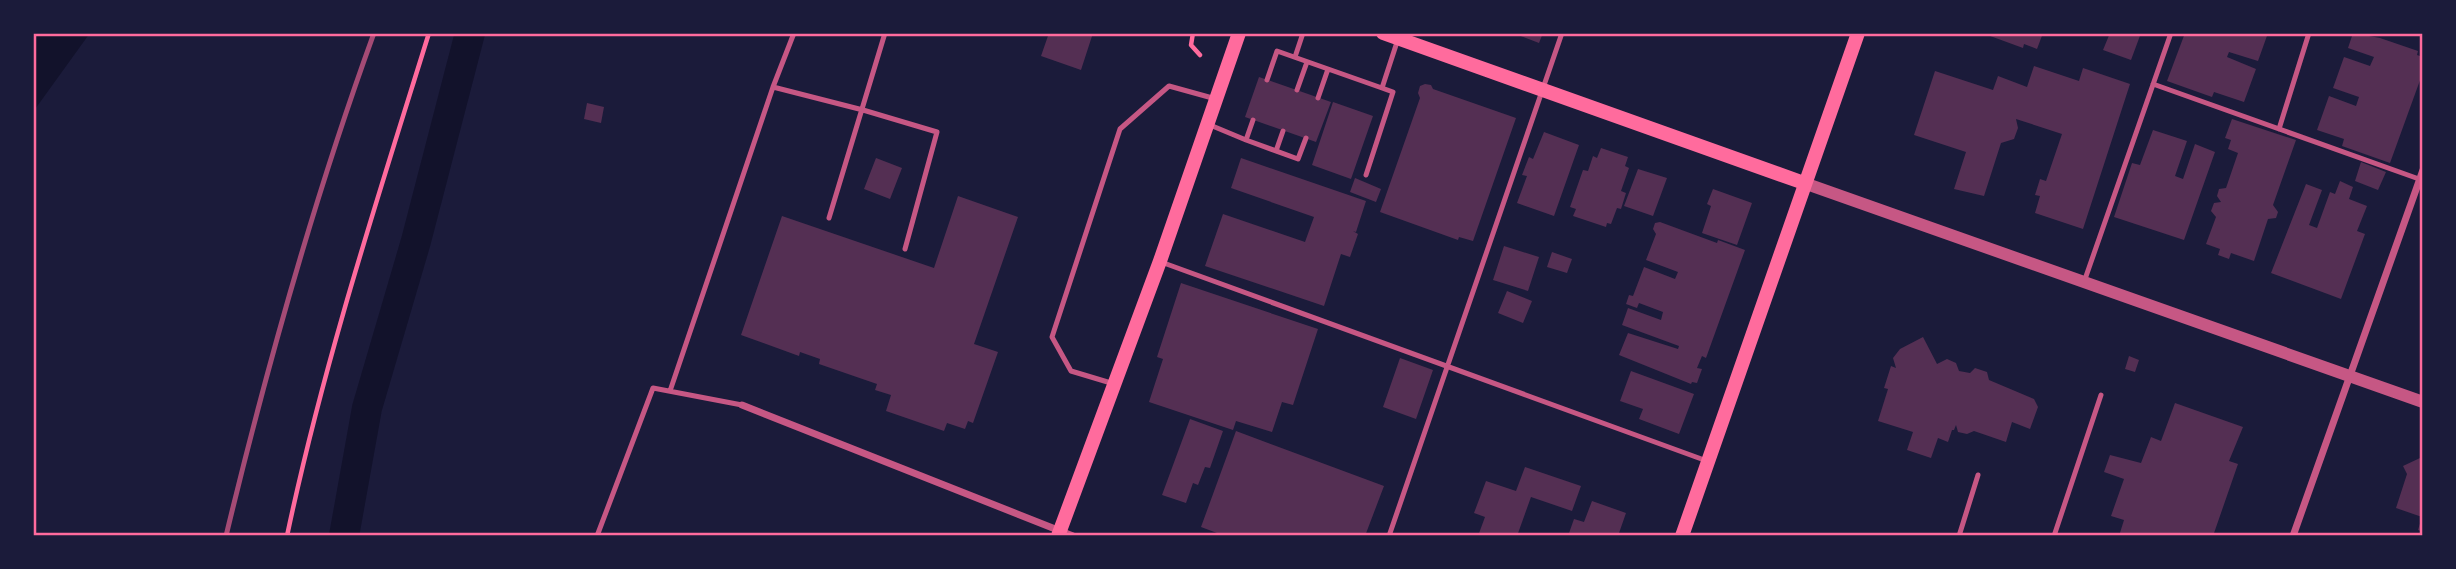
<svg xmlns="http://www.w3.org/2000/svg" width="2456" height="569" font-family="'DM Sans',sans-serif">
	<rect width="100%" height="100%" fill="#1b1b3a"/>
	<!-- water -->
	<path fill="#12122b" d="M 33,33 L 90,33 L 33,112 Z"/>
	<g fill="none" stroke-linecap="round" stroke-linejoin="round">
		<!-- canal -->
		<path stroke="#12122b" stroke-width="30" d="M 344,536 L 367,408 L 416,241 L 470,33"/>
	</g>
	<!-- building -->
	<path fill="#542f53" d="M 1049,33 L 1093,33 L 1081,70 L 1041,56 Z
		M 1513,33 L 1543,33 L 1539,43 Z
		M 1982,33 L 2043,33 L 2037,49 L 2024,44 L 2023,48 Z
		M 2110,33 L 2141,33 L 2131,60 L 2103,50 Z
		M 2185,33 L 2268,33 L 2258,61 L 2229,52 L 2227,57 L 2256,69 L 2244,102 L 2214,92 L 2212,97 L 2167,81 Z
		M 2353,33 L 2380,38 L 2418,51 L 2417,55 L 2423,57 L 2423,72 L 2390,163 L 2342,146 L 2344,139 L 2317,130 L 2329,96 L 2356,106 L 2359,97 L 2333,88 L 2344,57 L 2370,66 L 2374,57 L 2348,48 Z
		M 2034,66 L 2079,81 L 2083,68 L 2130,84 L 2083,229 L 2035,213 L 2040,196 L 2035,195 L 2040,179 L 2046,181 L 2062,134 L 2016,119 L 2018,128 L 2014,139 L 2001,143 L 1984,196 L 1954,189 L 1966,152 L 1914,135 L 1935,71 L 1993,90 L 1998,76 L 2027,87 Z
		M 1259,77 L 1331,102 L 1316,142 L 1245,117 Z
		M 1425,84 L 1431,85 L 1433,89 L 1516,118 L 1473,241 L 1459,237 L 1458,240 L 1380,212 L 1420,98 L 1418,93 L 1420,86 Z
		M 1333,102 L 1373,116 L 1351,179 L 1312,165 Z
		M 587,103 L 604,107 L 601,123 L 584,119 Z
		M 2232,119 L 2296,140 L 2273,205 L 2278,212 L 2276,218 L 2268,219 L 2254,261 L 2231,253 L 2229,259 L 2218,255 L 2220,249 L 2206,244 L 2216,217 L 2211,211 L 2214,203 L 2221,202 L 2217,196 L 2219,189 L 2226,188 L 2238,153 L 2228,149 L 2231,140 L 2225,138 Z
		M 2153,130 L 2187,141 L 2175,176 L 2183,179 L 2195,144 L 2215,152 L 2184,240 L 2114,217 L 2132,163 L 2140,165 Z
		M 1544,132 L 1579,145 L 1554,216 L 1517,203 L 1527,176 L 1522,175 L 1529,157 L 1533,159 Z
		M 1601,148 L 1628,157 L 1625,166 L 1629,168 L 1621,191 L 1626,193 L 1621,209 L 1617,208 L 1611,224 L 1607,223 L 1606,227 L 1573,216 L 1576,209 L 1570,207 L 1583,170 L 1588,171 L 1593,156 L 1597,158 Z
		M 876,158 L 902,168 L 890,199 L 864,189 Z
		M 1241,158 L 1366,201 L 1356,232 L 1353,231 L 1358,234 L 1350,257 L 1341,254 L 1324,306 L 1205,266 L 1223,214 L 1305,242 L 1314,217 L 1231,188 Z
		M 2361,162 L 2386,172 L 2378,190 L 2355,181 Z
		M 1638,169 L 1667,178 L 1653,216 L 1624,206 Z
		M 1355,178 L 1381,189 L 1376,202 L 1350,192 Z
		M 2340,181 L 2353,187 L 2349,199 L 2367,206 L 2357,231 L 2365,234 L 2341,299 L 2271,273 L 2306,184 L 2322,190 L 2309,225 L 2317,228 L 2330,192 L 2335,194 Z
		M 1713,189 L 1752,203 L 1737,245 L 1702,233 L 1711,206 L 1707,204 Z
		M 958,196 L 1018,217 L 974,344 L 998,352 L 973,423 L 968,421 L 965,429 L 947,423 L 944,431 L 886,411 L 891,395 L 875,390 L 877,384 L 819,364 L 820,359 L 800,352 L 799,356 L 741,335 L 782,216 L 934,268 Z
		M 1660,222 L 1717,243 L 1718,240 L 1745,250 L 1706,358 L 1702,356 L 1697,368 L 1702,369 L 1697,383 L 1692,382 L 1691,384 L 1619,355 L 1628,333 L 1678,349 L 1679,346 L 1622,325 L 1628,308 L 1661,320 L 1663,312 L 1639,303 L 1637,308 L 1626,304 L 1629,295 L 1633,296 L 1644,267 L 1675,279 L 1678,272 L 1646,260 L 1656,234 L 1653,229 L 1655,223 Z
		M 1504,246 L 1539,257 L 1528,291 L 1493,280 Z
		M 1552,252 L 1572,259 L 1567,273 L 1547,267 Z
		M 1181,283 L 1318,329 L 1293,405 L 1282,402 L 1272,432 L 1236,421 L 1233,430 L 1149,402 L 1163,359 L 1157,357 Z
		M 1507,291 L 1532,301 L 1523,323 L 1498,313 Z
		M 1923,337 L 1937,364 L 1947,359 L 1956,363 L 1959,371 L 1970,373 L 1975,368 L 1987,372 L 1989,380 L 2034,399 L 2038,407 L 2030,429 L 2012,422 L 2006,442 L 1974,431 L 1967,434 L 1958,432 L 1956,425 L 1954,430 L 1952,430 L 1948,442 L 1938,438 L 1931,458 L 1907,450 L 1913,432 L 1878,421 L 1888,389 L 1884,388 L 1891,366 L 1896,368 L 1893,358 L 1900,349 Z
		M 2129,356 L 2139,360 L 2135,372 L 2125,369 Z
		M 1400,358 L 1433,370 L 1416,419 L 1383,407 Z
		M 1631,371 L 1694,394 L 1679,434 L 1639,419 L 1643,409 L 1620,401 Z
		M 2175,403 L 2243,427 L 2229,461 L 2238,464 L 2213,536 L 2119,536 L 2124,520 L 2111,516 L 2124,479 L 2104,472 L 2110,455 L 2141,463 L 2151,437 L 2161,441 Z
		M 1190,419 L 1223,431 L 1210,468 L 1205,467 L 1198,485 L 1193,483 L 1186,503 L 1162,495 Z
		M 1236,431 L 1384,486 L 1365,536 L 1225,536 L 1201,527 Z
		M 2420,458 L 2423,464 L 2423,532 L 2418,530 L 2422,517 L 2396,508 L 2407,474 L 2403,466 Z
		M 1525,467 L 1581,486 L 1572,511 L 1531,497 L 1517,536 L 1478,536 L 1485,517 L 1474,513 L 1486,481 L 1516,491 Z
		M 1592,501 L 1626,513 L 1618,536 L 1568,536 L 1574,519 L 1584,522 Z"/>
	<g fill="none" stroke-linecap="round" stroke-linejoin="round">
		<!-- path -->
		<path stroke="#ff6b9d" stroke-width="4.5" d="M 1193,33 L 1191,45 L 1200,55
			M 287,536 C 323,365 377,200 429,33"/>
		<!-- service -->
		<path stroke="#c65784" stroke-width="5" d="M 1295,57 L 1303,33
			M 1267,80 L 1277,51 L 1382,88 L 1398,39
			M 2153,84 L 2419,179
			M 773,87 L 863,110 L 937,132 L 905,249
			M 1297,90 L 1307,62
			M 1318,98 L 1328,69
			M 1253,120 L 1246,140 L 1298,159 L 1306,138
			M 1210,125 L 1246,140
			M 2279,129 L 2309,33
			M 1276,151 L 1283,131
			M 1366,175 L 1393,92 L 1382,88
			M 829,218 L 885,33
			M 1161,262 L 1707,461
			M 2084,282 L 2171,33
			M 1111,383 L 1071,371 L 1052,337 L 1120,129 L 1169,86 L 1216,99
			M 670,391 L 773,87 L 794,33
			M 597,536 L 653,388 L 742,405
			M 1389,536 L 1562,33
			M 1959,536 L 1978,475
			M 2054,536 L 2101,395"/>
		<!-- minor -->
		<path stroke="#c65784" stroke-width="7" d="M 742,405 L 1073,536
			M 2293,536 L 2423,170"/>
		<!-- tertiary -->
		<path stroke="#c65784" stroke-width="12" d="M 1804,183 L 2423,402"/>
		<!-- secondary -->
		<path stroke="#ff6b9d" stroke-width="14" d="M 1383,33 L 1804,183
			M 1058,536 L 1160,261 L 1239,33
			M 1682,536 L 1858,33"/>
		<!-- rail -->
		<path stroke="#a44b75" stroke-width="5" d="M 226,536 C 267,366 314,198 374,33"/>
	</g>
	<!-- border -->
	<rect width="2456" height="569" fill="none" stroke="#1b1b3a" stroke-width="70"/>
	<rect x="35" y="35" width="2386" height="499" fill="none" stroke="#ff6b9d" stroke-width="2.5"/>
</svg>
